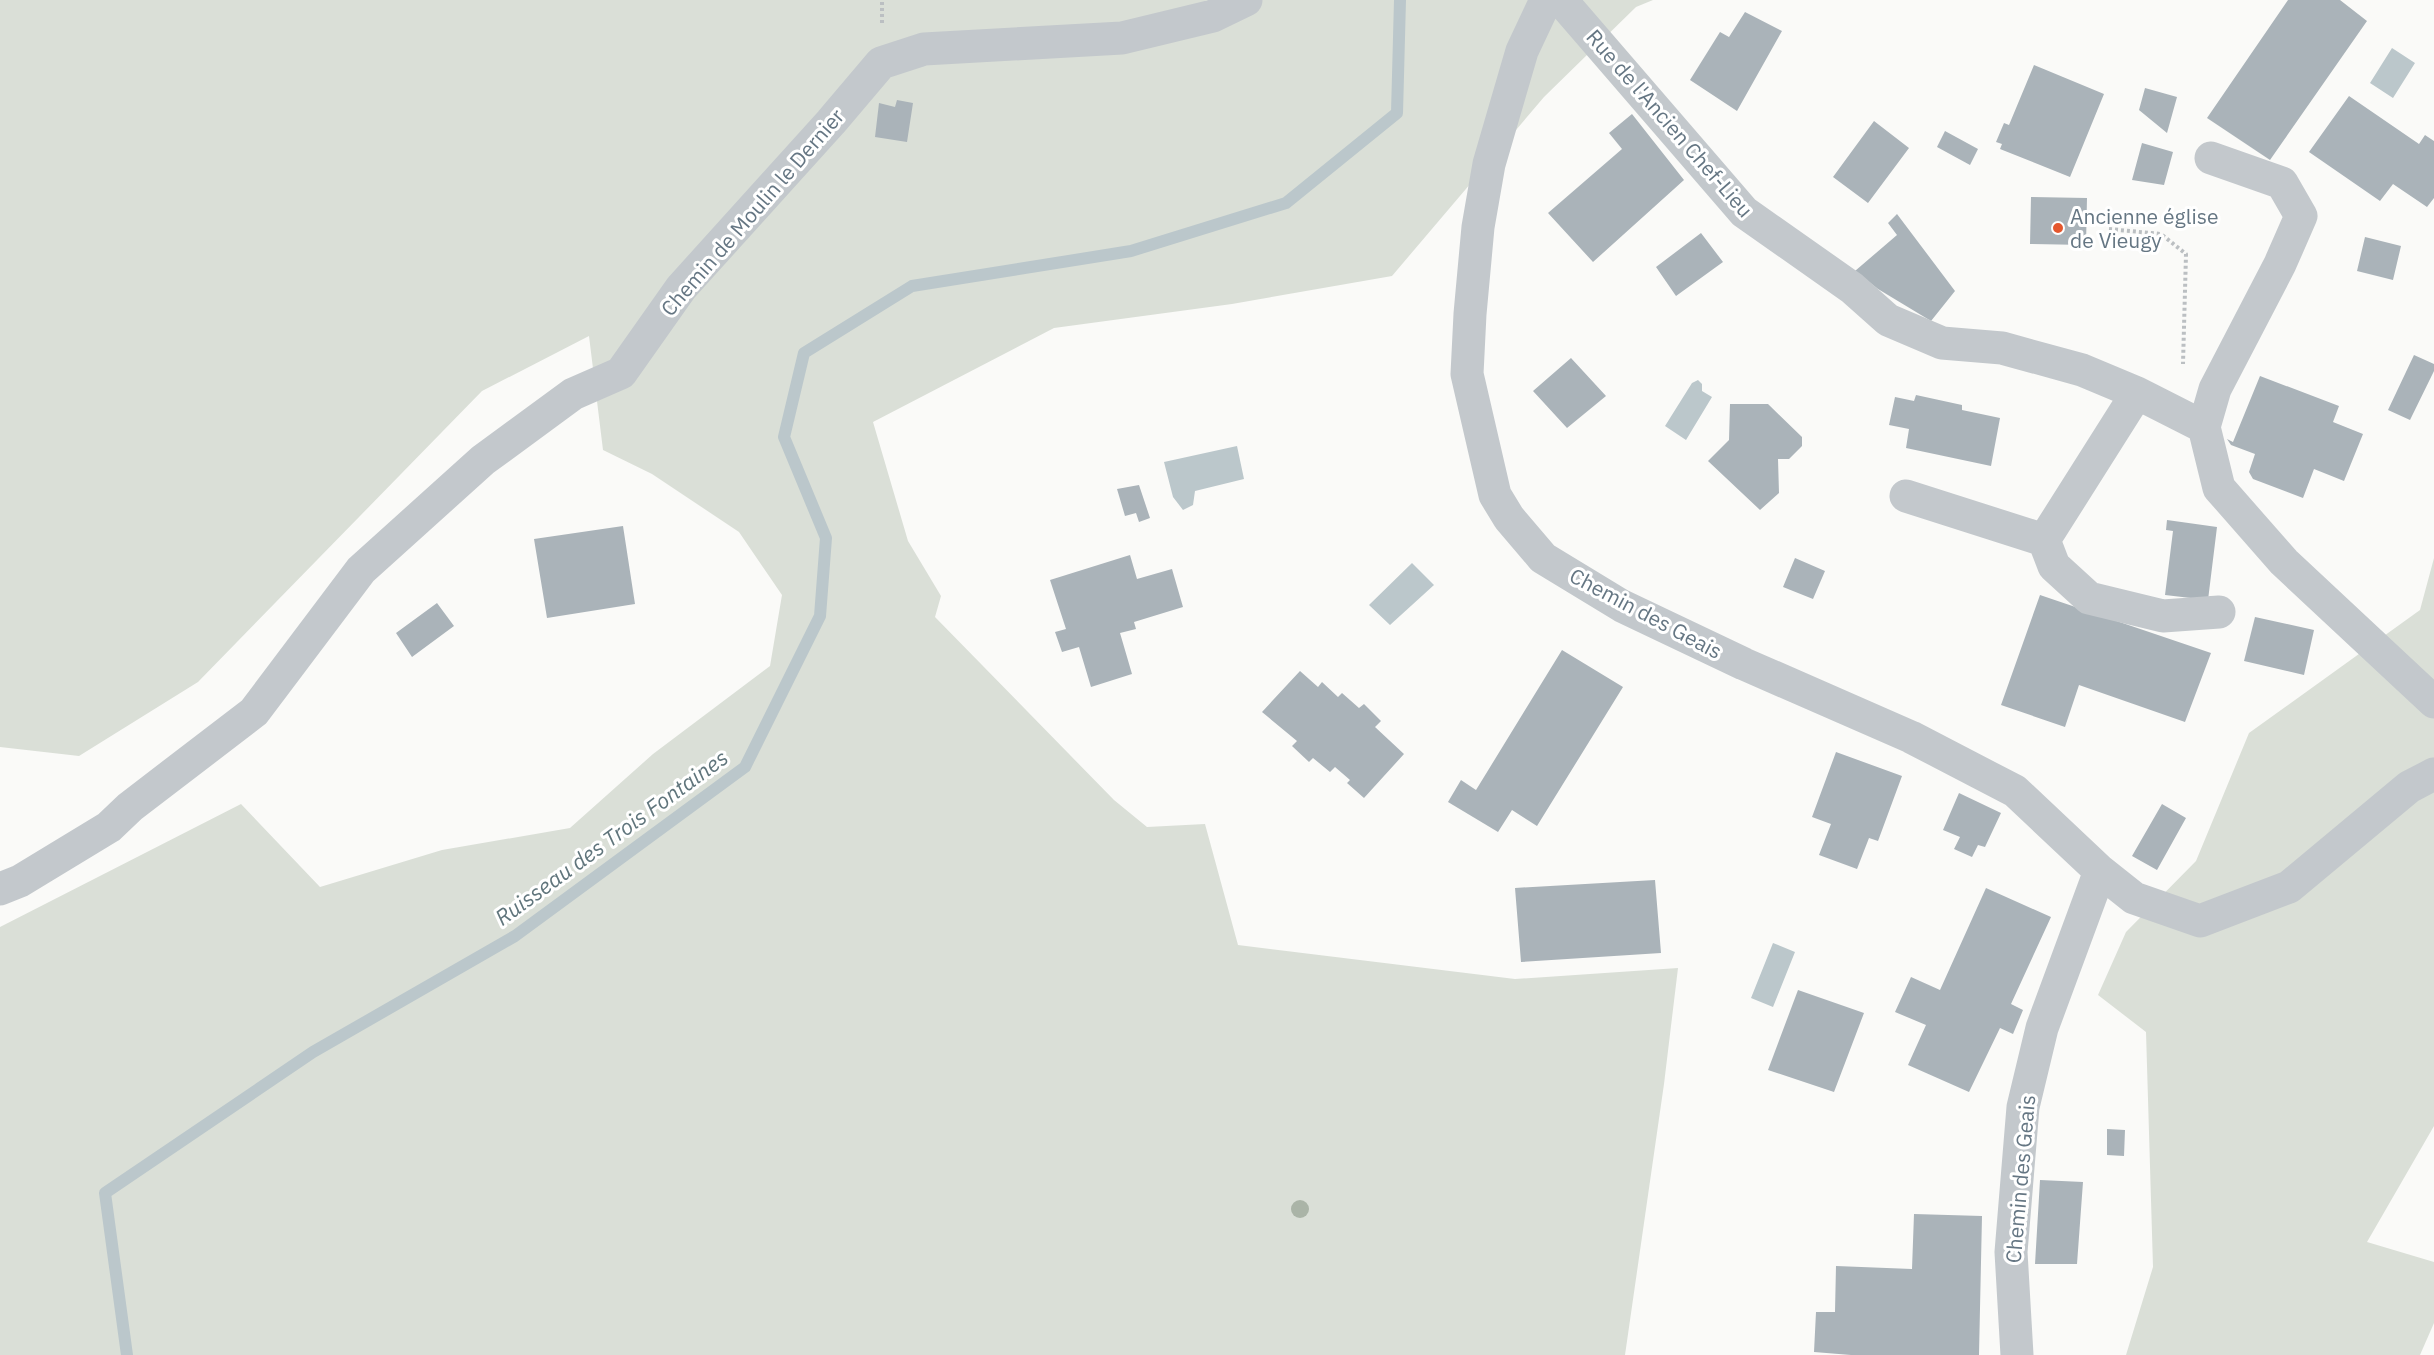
<svg xmlns="http://www.w3.org/2000/svg" width="2434" height="1355" font-family="'IBM Plex Sans',sans-serif">
	<rect width="100%" height="100%" fill="#fafaf8"/>
	<!-- green -->
	<path fill="#dadfd7" d="M 0,0 L 1653,0 L 1636,7 L 1544,97 L 1392,276 L 1232,304 L 1054,328 L 873,422 L 908,541 L 941,596 L 935,617 L 1114,800 L 1147,827 L 1205,824 L 1238,945 L 1515,979 L 1678,968 L 1664,1084 L 1625,1355 L 0,1355 L 0,927 L 241,804 L 320,887 L 442,850 L 570,828 L 653,754 L 770,666 L 782,595 L 739,532 L 652,474 L 603,450 L 589,336 L 482,391 L 198,682 L 79,756 L 0,747 Z
		M 2434,558 L 2434,1126 L 2367,1242 L 2434,1262 L 2434,1323 L 2420,1355 L 2126,1355 L 2153,1267 L 2146,1032 L 2098,995 L 2126,932 L 2196,861 L 2249,733 L 2420,610 Z"/>
	<!-- water -->
	<path fill="#bbc7cb" d="M 2392,48 L 2415,63 L 2393,98 L 2370,83 Z
		M 1698,380 L 1702,384 L 1702,391 L 1712,397 L 1686,440 L 1665,426 L 1692,383 Z
		M 1237,446 L 1244,479 L 1195,491 L 1193,505 L 1183,510 L 1173,497 L 1164,462 Z
		M 1412,563 L 1434,585 L 1390,625 L 1369,605 Z
		M 1773,943 L 1795,952 L 1773,1007 L 1751,998 Z"/>
	<g fill="none" stroke-linecap="round" stroke-linejoin="round">
		<!-- stream -->
		<path stroke="#bbc7cb" stroke-width="12" d="M 127,1355 L 105,1193 L 313,1052 L 515,936 L 745,767 L 820,616 L 826,538 L 784,437 L 804,353 L 912,286 L 1131,251 L 1286,203 L 1397,113 L 1400,0"/>
	</g>
	<!-- building -->
	<path fill="#aab3b9" d="M 2288,0 L 2340,0 L 2367,21 L 2270,160 L 2207,118 Z
		M 1745,12 L 1782,31 L 1737,111 L 1690,80 L 1720,32 L 1729,37 Z
		M 2034,65 L 2104,94 L 2070,177 L 2000,149 L 2002,144 L 1996,142 L 2004,123 L 2009,125 Z
		M 2145,88 L 2177,97 L 2167,133 L 2139,110 Z
		M 2349,96 L 2419,144 L 2425,135 L 2434,141 L 2434,198 L 2427,207 L 2393,184 L 2380,201 L 2309,152 Z
		M 897,100 L 913,103 L 907,142 L 875,137 L 879,103 L 895,107 Z
		M 1632,114 L 1684,180 L 1593,262 L 1548,213 L 1622,149 L 1609,133 Z
		M 1874,121 L 1909,148 L 1868,203 L 1833,177 Z
		M 1945,131 L 1978,149 L 1970,165 L 1937,147 Z
		M 2142,143 L 2173,152 L 2164,185 L 2132,180 Z
		M 2031,197 L 2087,198 L 2086,245 L 2030,244 Z
		M 1897,214 L 1955,291 L 1931,321 L 1878,289 L 1855,271 L 1897,235 L 1888,223 Z
		M 1701,233 L 1723,262 L 1676,296 L 1656,267 Z
		M 2365,237 L 2401,246 L 2393,280 L 2357,271 Z
		M 2414,355 L 2434,364 L 2434,371 L 2410,420 L 2388,410 Z
		M 1571,358 L 1606,396 L 1567,428 L 1533,391 Z
		M 2260,376 L 2339,406 L 2333,422 L 2363,434 L 2344,481 L 2314,469 L 2303,498 L 2253,479 L 2249,472 L 2255,454 L 2231,445 L 2227,439 L 2233,442 Z
		M 1916,395 L 1962,405 L 1962,410 L 2000,418 L 1991,466 L 1906,448 L 1909,429 L 1889,425 L 1895,397 L 1914,401 Z
		M 1730,404 L 1768,404 L 1802,437 L 1802,446 L 1789,459 L 1778,459 L 1779,493 L 1760,510 L 1708,461 L 1729,440 Z
		M 1139,485 L 1150,518 L 1139,522 L 1136,513 L 1125,516 L 1117,489 Z
		M 2167,520 L 2217,527 L 2208,600 L 2165,595 L 2173,531 L 2166,530 Z
		M 623,526 L 635,604 L 547,618 L 534,539 Z
		M 1130,555 L 1137,579 L 1172,569 L 1183,607 L 1134,622 L 1136,629 L 1120,633 L 1132,674 L 1091,687 L 1079,647 L 1062,652 L 1055,632 L 1066,629 L 1050,580 Z
		M 1795,558 L 1825,571 L 1813,599 L 1783,587 Z
		M 2040,595 L 2211,653 L 2185,722 L 2079,685 L 2065,727 L 2001,705 Z
		M 437,603 L 454,626 L 412,657 L 396,633 Z
		M 2255,617 L 2314,630 L 2304,675 L 2244,661 Z
		M 1562,650 L 1623,687 L 1537,826 L 1512,810 L 1498,832 L 1448,802 L 1461,780 L 1476,790 Z
		M 1300,671 L 1318,687 L 1322,682 L 1338,697 L 1342,693 L 1359,708 L 1364,704 L 1381,721 L 1375,727 L 1404,754 L 1364,798 L 1347,783 L 1350,780 L 1335,767 L 1330,772 L 1313,758 L 1309,762 L 1292,746 L 1297,741 L 1262,712 Z
		M 1836,752 L 1902,776 L 1878,841 L 1869,838 L 1857,869 L 1819,855 L 1831,824 L 1812,817 Z
		M 1959,793 L 2001,813 L 1985,847 L 1978,845 L 1972,857 L 1954,849 L 1960,837 L 1943,830 Z
		M 2162,804 L 2186,818 L 2157,870 L 2132,856 Z
		M 1655,880 L 1661,953 L 1521,962 L 1515,888 Z
		M 1986,888 L 2051,917 L 2011,1004 L 2023,1010 L 2013,1034 L 2000,1028 L 1969,1092 L 1908,1065 L 1926,1025 L 1895,1012 L 1911,977 L 1940,990 Z
		M 1798,990 L 1864,1013 L 1834,1092 L 1768,1070 Z
		M 2107,1129 L 2125,1130 L 2124,1156 L 2107,1155 Z
		M 2040,1180 L 2083,1182 L 2077,1264 L 2035,1264 Z
		M 1914,1214 L 1982,1216 L 1979,1355 L 1851,1355 L 1814,1352 L 1816,1312 L 1835,1312 L 1836,1266 L 1912,1269 Z"/>
	<g fill="none" stroke-linecap="round" stroke-linejoin="round">
		<!-- path -->
		<path stroke="#bbbfc2" stroke-width="4" stroke-dasharray="3 3" stroke-linecap="butt" d="M 882,23 L 882,0
			M 2109,229 L 2161,234 L 2186,254 L 2183,364"/>
		<!-- minor -->
		<path stroke="#c3c8cc" stroke-width="33" d="M 1546,0 L 1522,51 L 1489,164 L 1478,227 L 1470,314 L 1467,374 L 1495,495 L 1509,518 L 1543,558 L 1622,606 L 1744,664 L 1911,737 L 2015,791 L 2100,871 L 2042,1028 L 2023,1107 L 2011,1252 L 2017,1355
			M 1561,0 L 1744,212 L 1852,288 L 1888,320 L 1942,343 L 2002,348 L 2082,370 L 2137,393 L 2204,427
			M 2211,158 L 2282,183 L 2301,216 L 2280,264 L 2215,389 L 2204,427 L 2219,488 L 2284,562 L 2434,702
			M 2137,393 L 2044,540 L 2054,566 L 2089,598 L 2163,616 L 2219,612
			M 1906,496 L 2044,540
			M 2100,871 L 2134,898 L 2200,921 L 2289,887 L 2409,787 L 2434,774
			M 0,889 L 20,881 L 109,827 L 130,807 L 254,712 L 361,570 L 483,460 L 573,394 L 621,373 L 681,288 L 831,122 L 881,63 L 924,49 L 1122,38 L 1213,16 L 1246,0"/>
	</g>
	<!-- trees -->
	<circle fill="#aab4a7" cx="1300" cy="1209" r="9"/>
	<!-- markers -->
	<circle fill="#e4572e" stroke="#fff" stroke-width="2" cx="2058" cy="228" r="6"/>
	<g text-anchor="middle" dominant-baseline="central" stroke-width="6" stroke-linejoin="round" paint-order="stroke">
		<!-- street labels -->
		<g font-size="21" fill="#657683" stroke="#fff">
			<text transform="translate(1670 123) rotate(49)">Rue de l'Ancien Chef-Lieu</text>
			<text transform="translate(752 212) rotate(-49)">Chemin de Moulin le Dernier</text>
			<text transform="translate(1646 613) rotate(28)">Chemin des Geais</text>
			<text transform="translate(2020 1179) rotate(-85)">Chemin des Geais</text>
		</g>
		<!-- poi labels -->
		<g font-size="21" fill="#657683" stroke="#fff" text-anchor="start">
			<text x="2070" y="216">Ancienne église<tspan x="2070" dy="24">de Vieugy</tspan></text>
		</g>
		<!-- water labels -->
		<g font-size="22" font-style="italic" fill="#60757c" stroke="#fff">
			<text transform="translate(611 837) rotate(-36)">Ruisseau des Trois Fontaines</text>
		</g>
	</g>
</svg>
